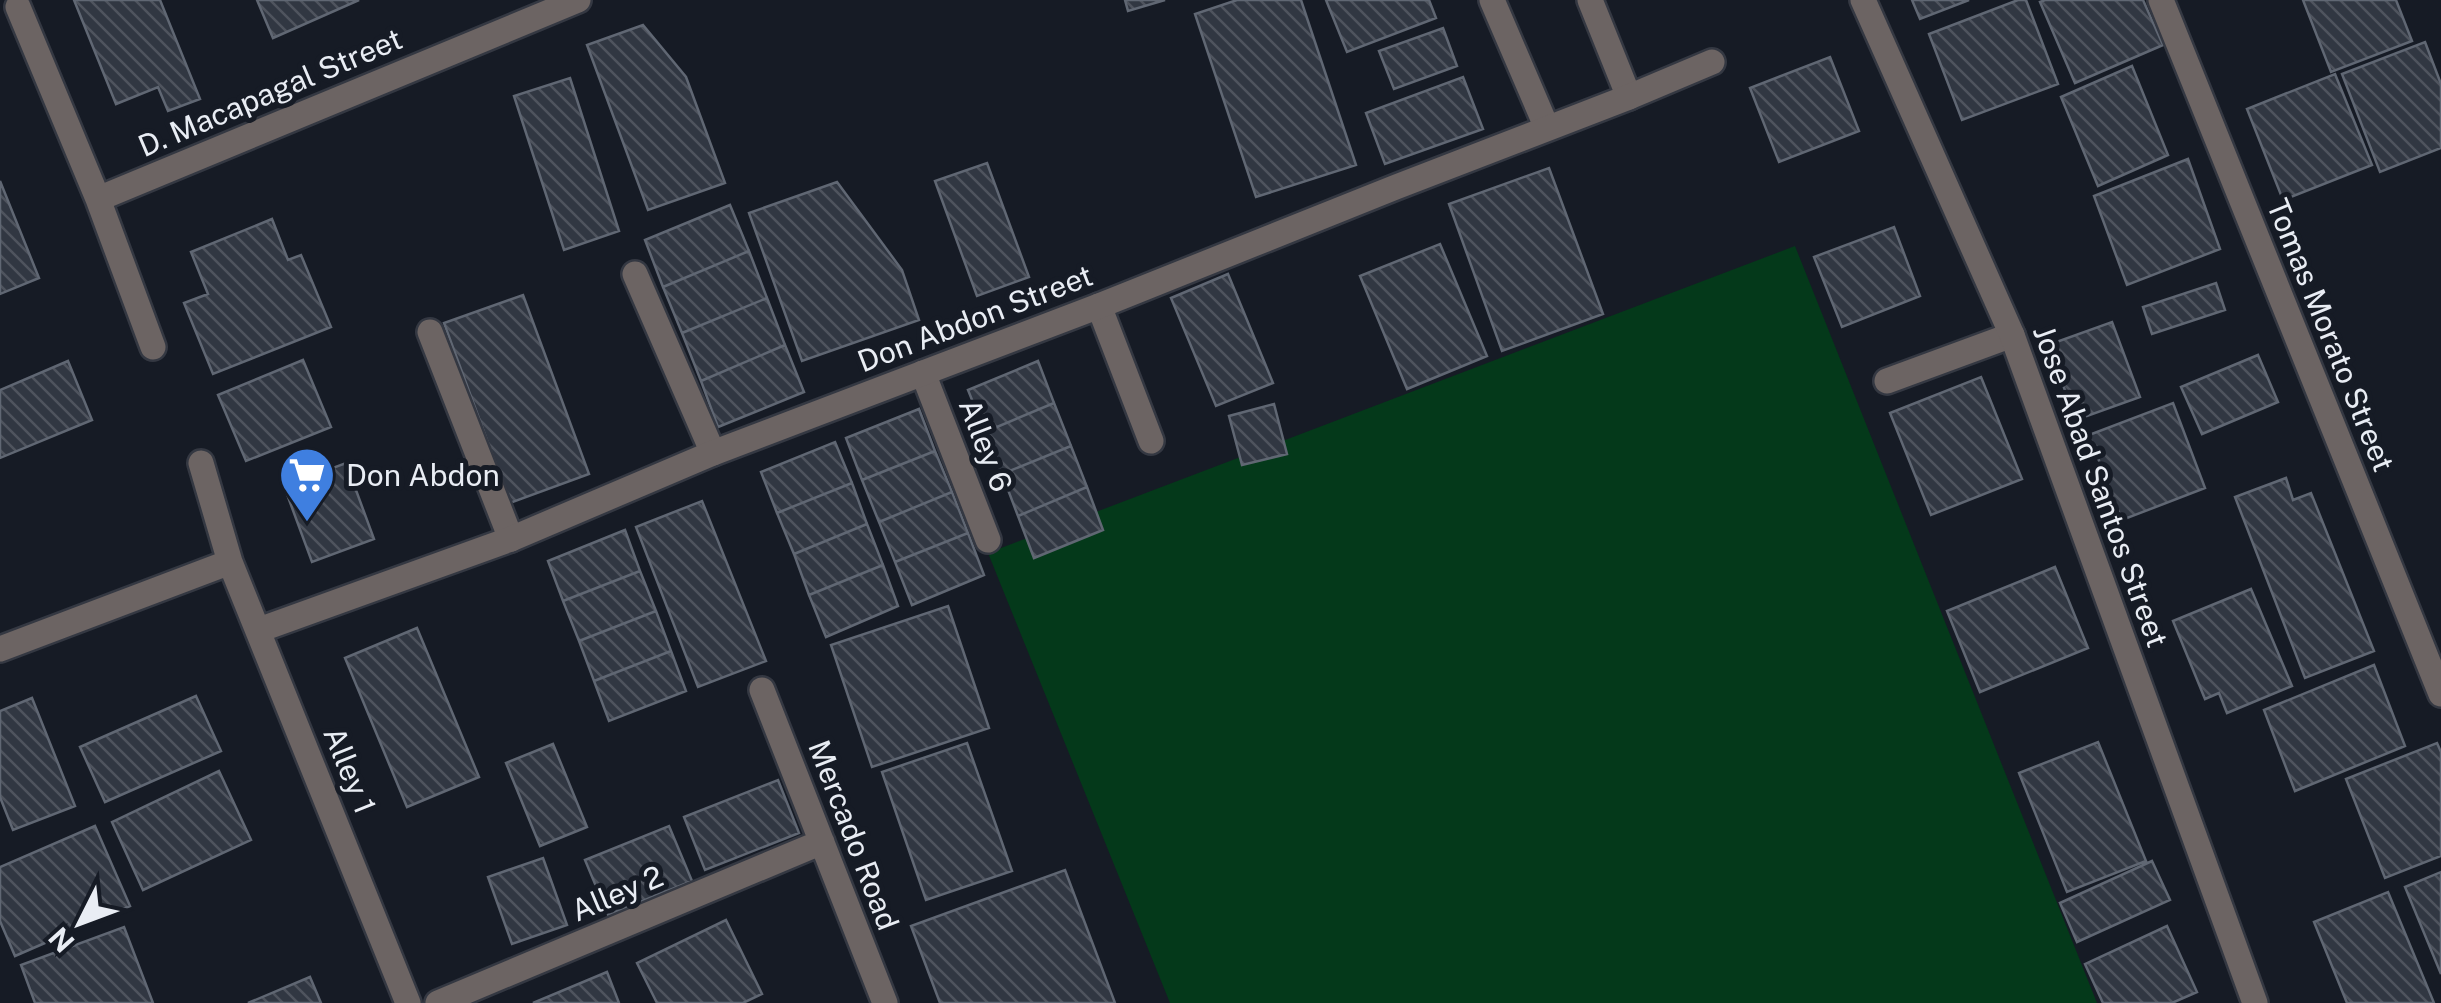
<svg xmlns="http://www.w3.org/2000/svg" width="2441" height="1003" font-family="'Public Sans',sans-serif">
	<defs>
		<pattern id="building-back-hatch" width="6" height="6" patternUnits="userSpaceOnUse" patternTransform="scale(2.5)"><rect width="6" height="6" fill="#313742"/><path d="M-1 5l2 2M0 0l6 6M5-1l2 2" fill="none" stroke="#4f545e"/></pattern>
	</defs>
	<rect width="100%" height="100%" fill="#161b25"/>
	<!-- green -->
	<path fill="#04391a" d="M 1795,246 L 2097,1003 L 1170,1003 L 988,553 Z"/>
	<!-- building -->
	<path fill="url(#building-back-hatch)" stroke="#606773" stroke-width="2.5" d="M 74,0 L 160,0 L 200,99 L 168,111 L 158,87 L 116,104 Z
		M 257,0 L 359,0 L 273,38 Z
		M 1125,0 L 1165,0 L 1128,11 Z
		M 1237,0 L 1301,0 L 1356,165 L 1256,197 L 1195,14 Z
		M 1326,0 L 1429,0 L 1436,18 L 1347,52 Z
		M 1912,0 L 1969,0 L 1920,19 Z
		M 2018,0 L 2026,0 L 2058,84 L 1962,120 L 1929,34 Z
		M 2045,0 L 2143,0 L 2163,45 L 2075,83 L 2040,2 Z
		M 2303,0 L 2396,0 L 2412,41 L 2331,72 Z
		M 643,25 L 686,77 L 725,183 L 648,210 L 587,45 Z
		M 1443,28 L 1457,66 L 1394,89 L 1379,51 Z
		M 2425,42 L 2441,84 L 2441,148 L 2380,172 L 2342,74 Z
		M 1830,57 L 1859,131 L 1779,162 L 1750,88 Z
		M 2132,66 L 2168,155 L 2098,186 L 2061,97 Z
		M 2335,74 L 2372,165 L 2283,200 L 2247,109 Z
		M 1463,77 L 1483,129 L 1385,164 L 1366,113 Z
		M 570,78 L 619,231 L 564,250 L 514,96 Z
		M 2188,159 L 2220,249 L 2127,285 L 2094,196 Z
		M 987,163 L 1029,277 L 977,296 L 935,181 Z
		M 1549,168 L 1603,314 L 1502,351 L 1449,204 Z
		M 0,181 L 39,278 L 0,294 Z
		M 837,182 L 902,270 L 919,320 L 802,361 L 749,213 Z
		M 730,205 L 749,251 L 663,287 L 645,240 Z
		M 272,219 L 288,260 L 301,255 L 331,327 L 213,374 L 184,303 L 208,294 L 191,252 Z
		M 1894,227 L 1920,296 L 1842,327 L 1814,257 Z
		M 1440,244 L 1487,356 L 1407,389 L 1360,276 Z
		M 749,251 L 767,298 L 682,333 L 663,287 Z
		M 1228,274 L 1273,383 L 1216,406 L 1171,298 Z
		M 2216,283 L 2225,310 L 2152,334 L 2143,307 Z
		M 523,295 L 589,474 L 510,503 L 444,323 Z
		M 767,298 L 785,345 L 701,381 L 682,333 Z
		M 2112,322 L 2140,397 L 2076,420 L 2048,345 Z
		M 785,345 L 804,392 L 718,427 L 701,381 Z
		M 2258,355 L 2278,402 L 2202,434 L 2181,387 Z
		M 303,360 L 331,427 L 246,461 L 218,395 Z
		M 68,361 L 92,420 L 0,458 L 0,390 Z
		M 1038,361 L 1054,403 L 985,432 L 968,390 Z
		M 1981,377 L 2022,479 L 1931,515 L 1890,413 Z
		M 1054,403 L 1071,446 L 1002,474 L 985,432 Z
		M 2173,403 L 2205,488 L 2122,520 L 2089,435 Z
		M 1274,404 L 1287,454 L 1242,465 L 1229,416 Z
		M 919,409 L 935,451 L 862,480 L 846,438 Z
		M 835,442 L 852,483 L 777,513 L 761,472 Z
		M 1071,446 L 1087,487 L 1018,516 L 1002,474 Z
		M 935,451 L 952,492 L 879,522 L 862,480 Z
		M 346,463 L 374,539 L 312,562 L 284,486 Z
		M 2286,478 L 2293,500 L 2311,493 L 2374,651 L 2305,678 L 2235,497 Z
		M 852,483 L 867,524 L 794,554 L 777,513 Z
		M 1087,487 L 1103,530 L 1034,558 L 1018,516 Z
		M 952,492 L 968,533 L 895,562 L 879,522 Z
		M 702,501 L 766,661 L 698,687 L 636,527 Z
		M 867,524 L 883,565 L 809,595 L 794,554 Z
		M 625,530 L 640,571 L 563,601 L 548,561 Z
		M 968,533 L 984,575 L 912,605 L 895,562 Z
		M 883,565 L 898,606 L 826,637 L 809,595 Z
		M 2055,567 L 2088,648 L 1980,692 L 1947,611 Z
		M 640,571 L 656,611 L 579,641 L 563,601 Z
		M 2251,589 L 2292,686 L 2227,713 L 2219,693 L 2205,699 L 2173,621 Z
		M 948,606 L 989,728 L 872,767 L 831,645 Z
		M 656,611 L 671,651 L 594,681 L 579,641 Z
		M 417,628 L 479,777 L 407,807 L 345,658 Z
		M 671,651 L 686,691 L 609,721 L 594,681 Z
		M 2374,665 L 2405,746 L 2295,791 L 2264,710 Z
		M 196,696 L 221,751 L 105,802 L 80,747 Z
		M 32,698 L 75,806 L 13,830 L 0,797 L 0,711 Z
		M 2098,742 L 2146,861 L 2067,892 L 2019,773 Z
		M 967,743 L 1012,871 L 926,900 L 882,772 Z
		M 2437,743 L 2441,752 L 2441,856 L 2385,878 L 2346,779 Z
		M 553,744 L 587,827 L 540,846 L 506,763 Z
		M 219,771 L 251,840 L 143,890 L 112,822 Z
		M 778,780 L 799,833 L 705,870 L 684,817 Z
		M 95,826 L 130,906 L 15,956 L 0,921 L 0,867 Z
		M 669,826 L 692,881 L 608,915 L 585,860 Z
		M 543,858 L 567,925 L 512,944 L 488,877 Z
		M 2152,861 L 2170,900 L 2077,942 L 2060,903 Z
		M 1065,870 L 1115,1003 L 940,1003 L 911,926 Z
		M 2441,872 L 2441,974 L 2405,887 Z
		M 2388,892 L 2434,1003 L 2347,1003 L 2314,922 Z
		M 726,920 L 762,994 L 743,1003 L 657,1003 L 637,963 Z
		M 2167,926 L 2197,992 L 2172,1003 L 2103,1003 L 2085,964 Z
		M 124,927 L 153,1003 L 35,1003 L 21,965 Z
		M 607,972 L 619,1003 L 533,1003 Z
		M 310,977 L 321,1003 L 248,1003 Z"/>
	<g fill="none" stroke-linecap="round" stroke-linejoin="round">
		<!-- service casing -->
		<g stroke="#343842" stroke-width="30">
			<path id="service" d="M 1492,0 L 1547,128
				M 1590,0 L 1629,97
				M 635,274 L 713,453
				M 1099,306 L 1151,441
				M 430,332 L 511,539
				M 923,373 L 988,540
				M 1887,381 L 2012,335"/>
		</g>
		<!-- minor casing -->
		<g stroke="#343842" stroke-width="30">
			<path id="minor" d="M 1863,0 L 2012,335 L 2255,1003
				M 2161,0 L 2441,694
				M 18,7 L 98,199 L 153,347
				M 98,199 L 578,0
				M 201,463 L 230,562 L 408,1003
				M 259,630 L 511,539 L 713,453 L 1099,306 L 1396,187 L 1629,97 L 1712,62
				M 0,649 L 230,562
				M 762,690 L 885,1003
				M 438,1003 L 822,842"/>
		</g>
		<!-- service -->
		<use href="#service" stroke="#6c6463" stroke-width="25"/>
		<!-- minor -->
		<use href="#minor" stroke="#6c6463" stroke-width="25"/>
	</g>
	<!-- icons -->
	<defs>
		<g id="supermarket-pin" transform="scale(2.875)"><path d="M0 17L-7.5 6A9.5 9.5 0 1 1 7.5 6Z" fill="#3f7fe0" stroke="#161b25"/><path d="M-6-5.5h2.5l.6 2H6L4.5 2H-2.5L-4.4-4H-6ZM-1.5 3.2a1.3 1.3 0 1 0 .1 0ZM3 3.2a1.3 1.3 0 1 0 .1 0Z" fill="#fff"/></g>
	</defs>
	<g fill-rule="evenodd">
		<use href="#supermarket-pin" x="307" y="475"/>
	</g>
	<g text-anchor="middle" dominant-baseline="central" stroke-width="10" stroke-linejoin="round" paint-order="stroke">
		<!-- street labels -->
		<g font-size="30" fill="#e9edf4" stroke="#161b25">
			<text transform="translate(270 92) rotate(-23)">D. Macapagal Street</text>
			<text transform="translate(975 318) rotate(-21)">Don Abdon Street</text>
			<text transform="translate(2331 335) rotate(68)">Tomas Morato Street</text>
			<text transform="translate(986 445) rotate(69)">Alley 6</text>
			<text transform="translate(2101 486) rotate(70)">Jose Abad Santos Street</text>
			<text transform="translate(350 770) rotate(68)">Alley 1</text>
			<text transform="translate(854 835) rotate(69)">Mercado Road</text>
			<text transform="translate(617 893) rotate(-23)">Alley 2</text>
		</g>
		<!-- poi labels -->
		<g font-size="30" fill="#e9edf4" stroke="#161b25" text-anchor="start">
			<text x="346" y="475">Don Abdon</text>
		</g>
	</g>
	<!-- north arrow -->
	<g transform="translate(80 923) rotate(228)" stroke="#161b25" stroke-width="8" paint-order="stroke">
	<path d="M0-8L18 38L0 25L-18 38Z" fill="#e9edf4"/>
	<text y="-15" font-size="28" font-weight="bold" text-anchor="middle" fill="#e9edf4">N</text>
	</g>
</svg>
